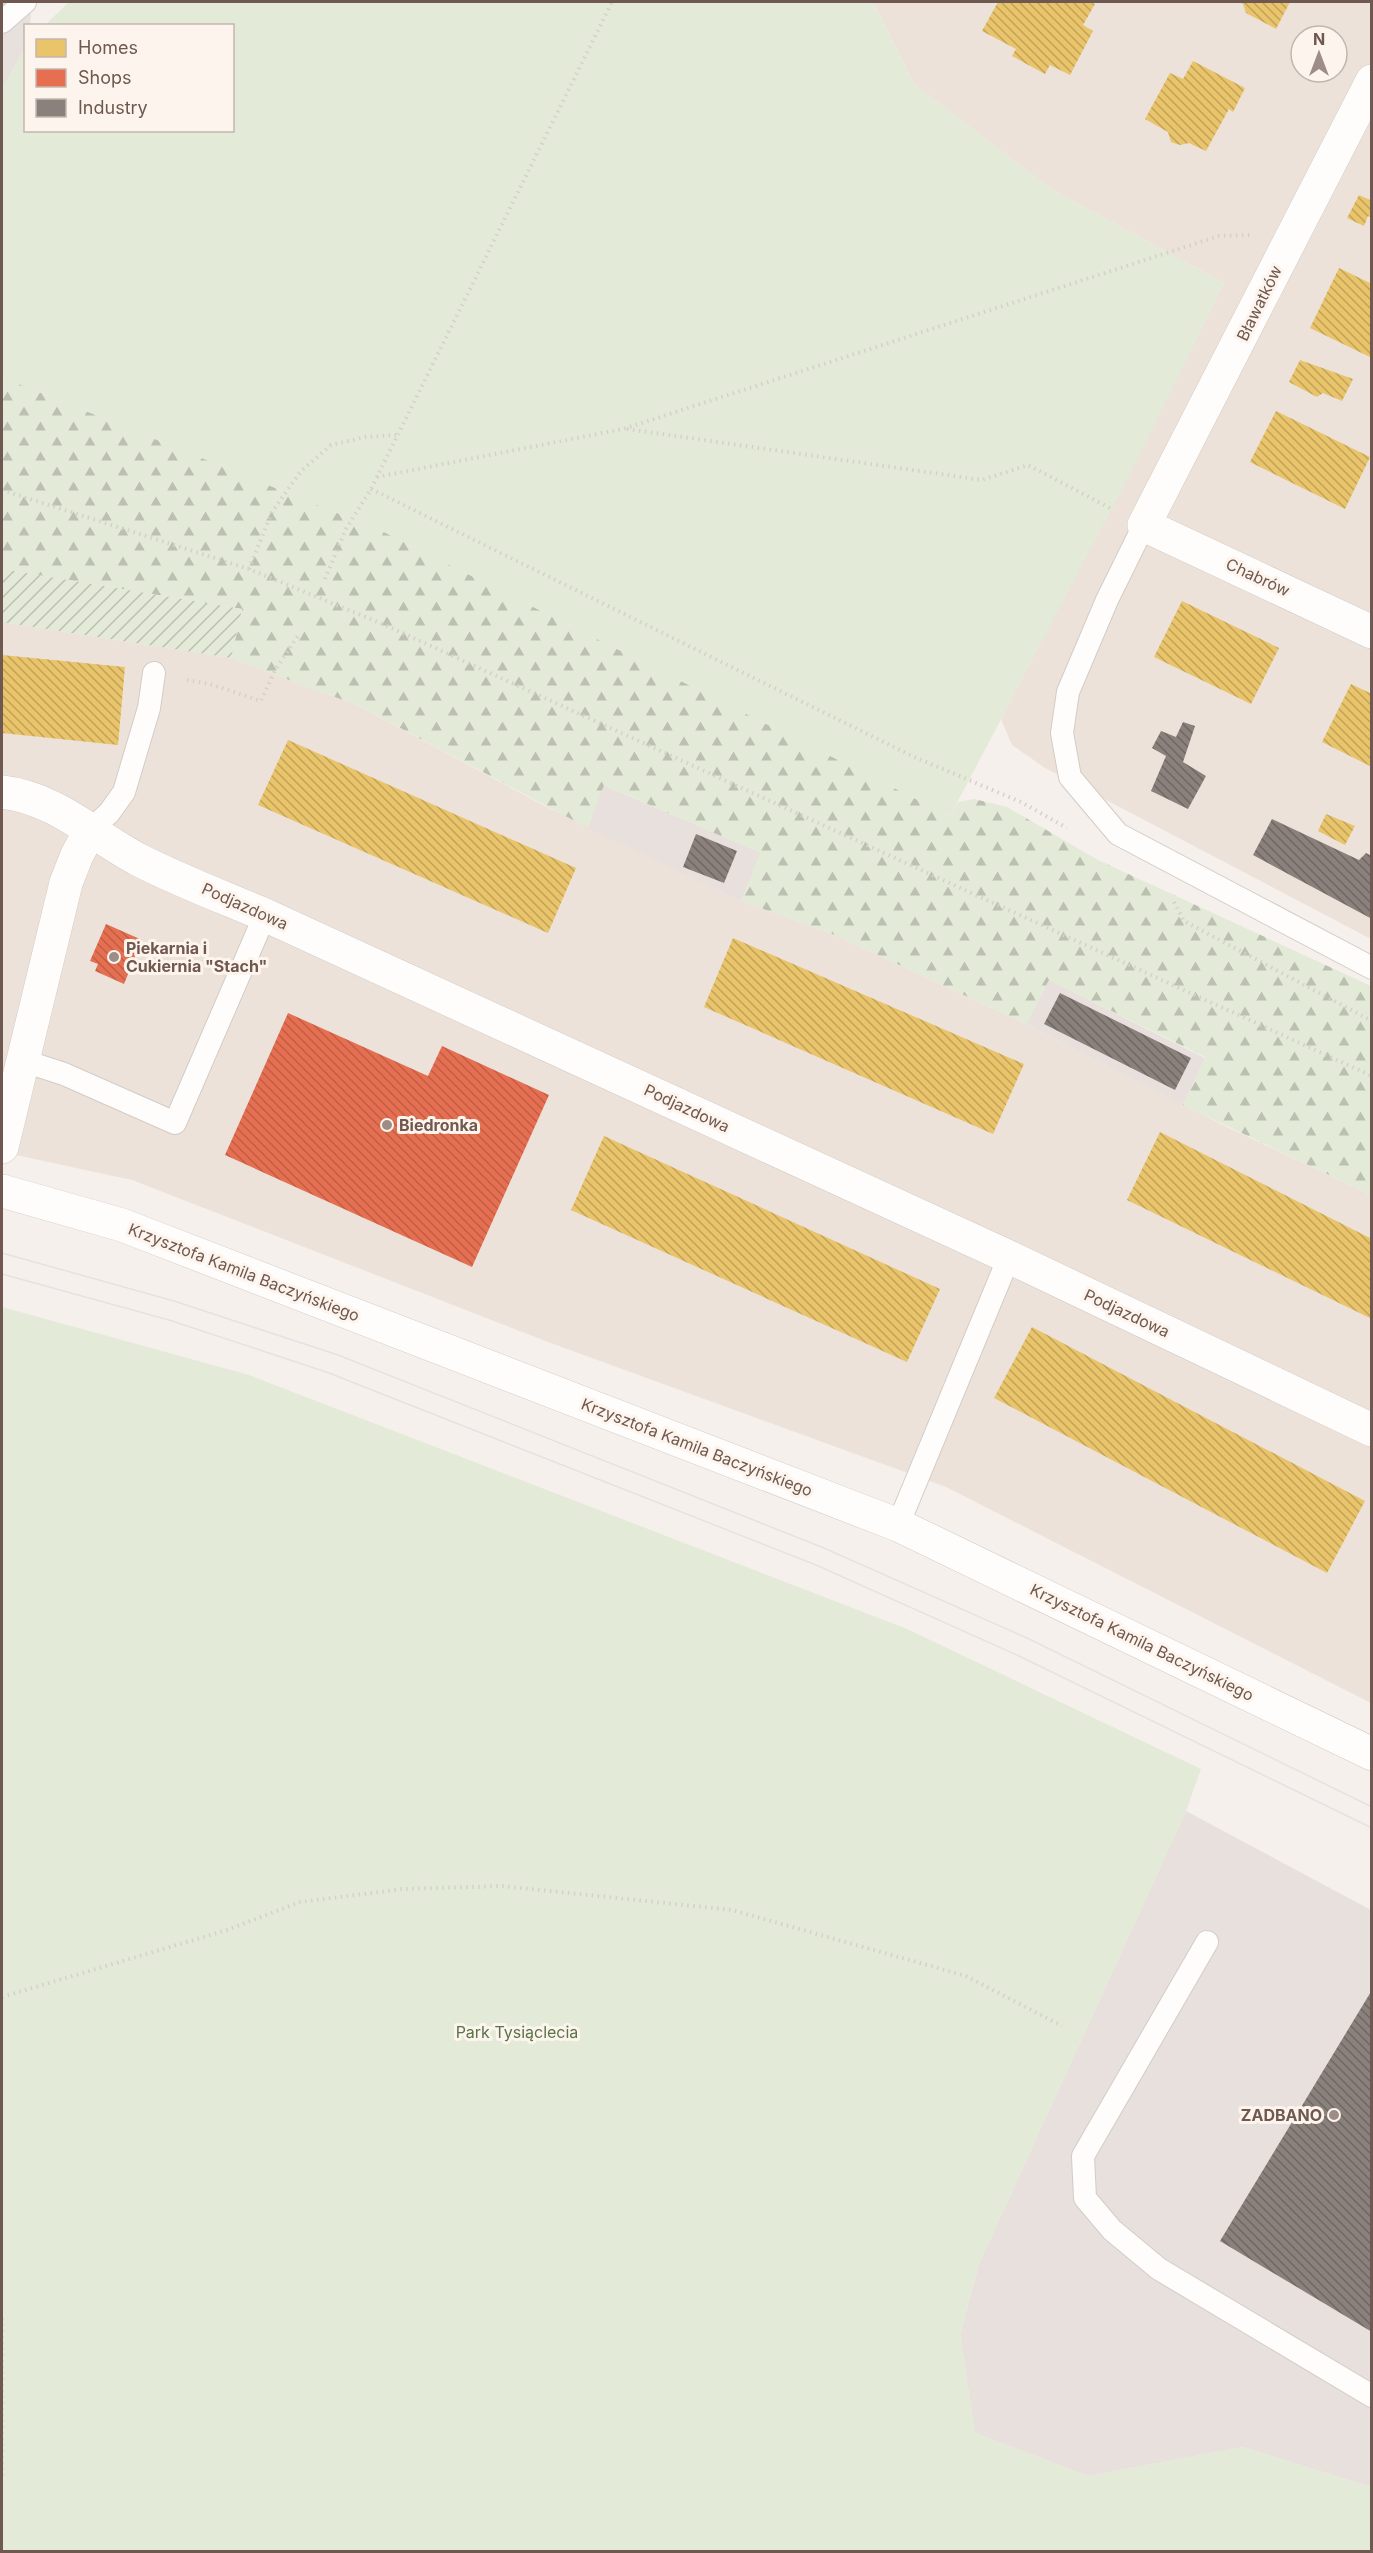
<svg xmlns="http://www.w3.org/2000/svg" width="1373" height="2553" font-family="Inter,sans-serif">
	<defs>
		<pattern id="forest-firs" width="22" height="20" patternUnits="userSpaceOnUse" patternTransform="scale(1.5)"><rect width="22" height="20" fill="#e3ead7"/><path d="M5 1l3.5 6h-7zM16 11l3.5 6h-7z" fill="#bcc0b1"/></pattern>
		<pattern id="garden-furrows" width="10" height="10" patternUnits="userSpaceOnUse" patternTransform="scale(1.5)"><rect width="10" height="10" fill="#e3ead7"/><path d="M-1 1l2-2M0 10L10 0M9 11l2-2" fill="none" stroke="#bcc0b1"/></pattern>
		<pattern id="homes-back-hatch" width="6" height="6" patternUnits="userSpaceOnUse" patternTransform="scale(1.5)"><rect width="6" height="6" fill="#e9c46a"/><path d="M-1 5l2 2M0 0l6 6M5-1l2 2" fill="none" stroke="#c1a25a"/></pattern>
		<pattern id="shops-back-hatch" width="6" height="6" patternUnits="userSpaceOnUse" patternTransform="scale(1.5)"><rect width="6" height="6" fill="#e76f51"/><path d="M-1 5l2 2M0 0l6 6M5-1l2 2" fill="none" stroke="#bf5e46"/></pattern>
		<pattern id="industry-back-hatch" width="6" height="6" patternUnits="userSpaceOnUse" patternTransform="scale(1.5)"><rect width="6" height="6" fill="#8a817c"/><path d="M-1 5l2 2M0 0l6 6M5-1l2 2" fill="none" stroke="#706763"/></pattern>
	</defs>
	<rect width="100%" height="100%" fill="#f5f0eb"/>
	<!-- residential -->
	<path fill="#ede2d9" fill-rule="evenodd" d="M 873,2 L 1371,2 L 1371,939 L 1045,768 L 1012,745 L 1001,719 L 1224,283 L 1051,189 L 914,84 ZM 1301,36 L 1337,36 L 1337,72 L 1301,72 Z
		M 2,622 L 231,658 L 359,706 L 543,805 L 741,901 L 835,935 L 1026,1024 L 1223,1125 L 1371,1195 L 1371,1703 L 946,1487 L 548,1342 L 132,1180 L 2,1152 Z"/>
	<!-- industrial -->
	<path fill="#e7e0dc" d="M 2,2 L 32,2 L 30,25 L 26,26 L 25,48 L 2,89 Z
		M 603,785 L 761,853 L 741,901 L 588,828 Z
		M 1049,980 L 1205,1058 L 1183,1105 L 1026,1024 Z
		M 1186,1811 L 1371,1910 L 1371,2487 L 1243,2447 L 1088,2476 L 975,2433 L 960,2335 L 979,2264 Z"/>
	<!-- forest -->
	<path fill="url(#forest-firs)" d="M 2,377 L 384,532 L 950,816 L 958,802 L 974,799 L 1007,807 L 1098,860 L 1371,986 L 1371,1195 L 1183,1105 L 1205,1057 L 1049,980 L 1026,1024 L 835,935 L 741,901 L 760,853 L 604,785 L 588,828 L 359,706 L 231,658 L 242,609 L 2,569 Z"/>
	<!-- park -->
	<path fill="#e3ead7" d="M 69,2 L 873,2 L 914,84 L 1051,189 L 1224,283 L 1131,472 L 950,816 L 384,532 L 2,377 L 2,89 L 25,48 L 26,130 L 232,130 L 232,26 L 45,25 Z
		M 2,1307 L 249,1375 L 907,1629 L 1201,1769 L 1186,1811 L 979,2264 L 960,2335 L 975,2433 L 1088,2476 L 1243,2447 L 1371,2487 L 1371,2551 L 2,2551 Z"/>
	<!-- garden -->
	<path fill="url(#garden-furrows)" d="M 2,569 L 242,609 L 231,658 L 2,622 Z"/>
	<!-- homes -->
	<path fill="url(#homes-back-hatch)" d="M 998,2 L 1090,2 L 1095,4 L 1083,25 L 1093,31 L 1070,75 L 1050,65 L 1045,74 L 1012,56 L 1016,49 L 982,31 Z
		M 1238,2 L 1290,2 L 1276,29 L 1246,13 L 1243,4 Z
		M 1193,61 L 1245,88 L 1233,112 L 1229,109 L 1206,151 L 1189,143 L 1180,145 L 1171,142 L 1168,132 L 1145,119 L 1170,73 L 1183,79 Z
		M 1359,195 L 1372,201 L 1372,218 L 1368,216 L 1364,226 L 1347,218 Z
		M 1339,268 L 1372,284 L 1372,358 L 1310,328 Z
		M 1300,360 L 1353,379 L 1342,401 L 1323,393 L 1317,397 L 1289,382 Z
		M 1276,411 L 1370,457 L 1345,509 L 1250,462 Z
		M 1182,601 L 1279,648 L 1251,704 L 1154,657 Z
		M 2,655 L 125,667 L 118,745 L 2,733 Z
		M 1351,684 L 1372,694 L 1372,767 L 1322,742 Z
		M 288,740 L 576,868 L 548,933 L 258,805 Z
		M 1326,814 L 1355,826 L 1345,845 L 1318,831 Z
		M 733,938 L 1024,1064 L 993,1134 L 704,1007 Z
		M 1160,1132 L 1372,1239 L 1372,1319 L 1127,1200 Z
		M 604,1136 L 940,1289 L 907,1362 L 571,1210 Z
		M 1032,1327 L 1365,1501 L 1327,1573 L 994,1398 Z"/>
	<!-- shops -->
	<path fill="url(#shops-back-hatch)" d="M 106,924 L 142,940 L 124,984 L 95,971 L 98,964 L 90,961 Z
		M 288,1013 L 428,1076 L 442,1046 L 549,1095 L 472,1267 L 225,1155 Z"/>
	<!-- industry -->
	<path fill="url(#industry-back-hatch)" d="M 1183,722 L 1195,726 L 1183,762 L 1206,776 L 1188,809 L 1151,791 L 1166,756 L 1152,748 L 1161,731 L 1176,737 Z
		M 1272,819 L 1359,860 L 1366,853 L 1372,856 L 1372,919 L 1253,855 Z
		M 696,834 L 737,851 L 724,883 L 683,867 Z
		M 1060,993 L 1191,1058 L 1175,1090 L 1044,1024 Z
		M 1372,1990 L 1372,2332 L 1220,2241 Z"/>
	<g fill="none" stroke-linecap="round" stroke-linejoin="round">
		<!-- lane casing -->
		<g stroke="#d2ccc6" stroke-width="24">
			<path id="lane" d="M 2,22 L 25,2
				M 1144,525 L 1107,600 L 1068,692 L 1062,733 L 1070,777 L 1118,834 L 1372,968
				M 91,829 L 109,813 L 124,792 L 149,708 L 154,673
				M 24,1061 L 64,1074 L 175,1123 L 265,915
				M 898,1525 L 1009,1257
				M 1207,1942 L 1083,2156 L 1085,2198 L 1112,2230 L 1159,2269 L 1372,2396"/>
		</g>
		<!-- street casing -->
		<g stroke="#d2ccc6" stroke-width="34">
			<path id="street" d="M 1372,81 L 1144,525 L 1372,632
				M 2,792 C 56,798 93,836 139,860 C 180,881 223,897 265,915 L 1009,1257 L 1372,1430
				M 2,1147 L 66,883 L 77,855 L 91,829"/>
		</g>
		<!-- secondary casing -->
		<g stroke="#d3ccc6" stroke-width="34">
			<path id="secondary" d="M 2,1191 L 122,1225 L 898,1525 L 1372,1754"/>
		</g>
		<!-- path -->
		<path stroke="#d5d0cb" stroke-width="4" stroke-dasharray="1.5 4.5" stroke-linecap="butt" d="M 627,429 L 982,480 L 1028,465 L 1110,508
			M 377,477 L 623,429 L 1219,236 L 1250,235
			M 371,489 L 912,756 L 1021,802 L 1067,828
			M 2,490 L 249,569 L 385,625 L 1372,1076
			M 249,569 L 272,512 L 301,471 L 331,445 L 366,437 L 397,435
			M 325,579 L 346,529 L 371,489 L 612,2
			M 187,680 L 210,684 L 261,701 L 275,670 L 300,633
			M 1174,902 L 1184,921 L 1372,1021
			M 2,1997 L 227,1930 L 300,1902 L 403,1889 L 502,1886 L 732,1910 L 966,1976 L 1062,2026
			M 2,2318 L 2,2480"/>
		<!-- lane -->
		<use href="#lane" stroke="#fefdfc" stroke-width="22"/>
		<!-- street -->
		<use href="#street" stroke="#fefdfc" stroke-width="33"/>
		<!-- secondary -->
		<use href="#secondary" stroke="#fefdfc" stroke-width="33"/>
		<!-- tram -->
		<path stroke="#e4e2e4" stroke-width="1.5" d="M 2,1253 L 174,1301 L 338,1355 L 824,1548 L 1027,1638 L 1372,1807
			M 2,1274 L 169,1320 L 329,1373 L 816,1565 L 1019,1656 L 1372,1828"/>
	</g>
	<!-- markers -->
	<g fill="#9e8d86" stroke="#fdf5ed" stroke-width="2">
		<circle cx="114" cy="957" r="6"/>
		<circle cx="387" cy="1125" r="6"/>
		<circle cx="1334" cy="2115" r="6"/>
	</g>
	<g text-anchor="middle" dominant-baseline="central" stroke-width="6" stroke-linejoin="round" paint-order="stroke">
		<!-- street labels -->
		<g font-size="16" fill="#6f584f" stroke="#fdf5ed">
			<text transform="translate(1259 303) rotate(-64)">Bławatków</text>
			<text transform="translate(1258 577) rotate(25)">Chabrów</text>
			<text transform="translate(245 906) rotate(24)">Podjazdowa</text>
			<text transform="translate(687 1108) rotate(25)">Podjazdowa</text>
			<text transform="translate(244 1272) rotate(21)">Krzysztofa Kamila Baczyńskiego</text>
			<text transform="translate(1127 1313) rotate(25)">Podjazdowa</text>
			<text transform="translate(697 1447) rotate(21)">Krzysztofa Kamila Baczyńskiego</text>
			<text transform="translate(1142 1642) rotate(26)">Krzysztofa Kamila Baczyńskiego</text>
		</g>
		<!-- poi labels -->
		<g font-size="16" font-weight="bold" fill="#6f584f" stroke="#fdf5ed" text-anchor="start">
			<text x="126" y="948">Piekarnia i<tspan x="126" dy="18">Cukiernia "Stach"</tspan></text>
			<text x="399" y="1125">Biedronka</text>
			<text x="1322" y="2115" text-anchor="end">ZADBANO</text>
		</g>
		<!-- park labels -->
		<g font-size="16" fill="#587448" stroke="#fdf5ed">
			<text x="517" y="2032">Park Tysiąclecia</text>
		</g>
	</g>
	<!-- border -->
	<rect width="1373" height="2553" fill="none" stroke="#6f584f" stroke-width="6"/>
	<!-- legend -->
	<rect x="24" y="24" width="210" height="108" fill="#fdf5ed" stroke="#c4b6ae" stroke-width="1.5"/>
	<rect x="36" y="39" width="30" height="18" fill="#e9c46a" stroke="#c4b6ae" stroke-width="1.5"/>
	<text x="78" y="54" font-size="18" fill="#6f584f">Homes</text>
	<rect x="36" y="69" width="30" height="18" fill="#e76f51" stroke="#c4b6ae" stroke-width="1.5"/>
	<text x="78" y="84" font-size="18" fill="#6f584f">Shops</text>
	<rect x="36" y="99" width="30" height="18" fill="#8a817c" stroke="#c4b6ae" stroke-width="1.5"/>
	<text x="78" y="114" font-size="18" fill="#6f584f">Industry</text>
	<!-- north arrow -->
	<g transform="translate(1319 54)"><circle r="28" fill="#fdf5ed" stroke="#c4b6ae" stroke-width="1.5"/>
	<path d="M0-4.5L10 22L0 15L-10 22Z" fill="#9e8d86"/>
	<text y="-9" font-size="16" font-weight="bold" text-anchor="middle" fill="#6f584f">N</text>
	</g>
</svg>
